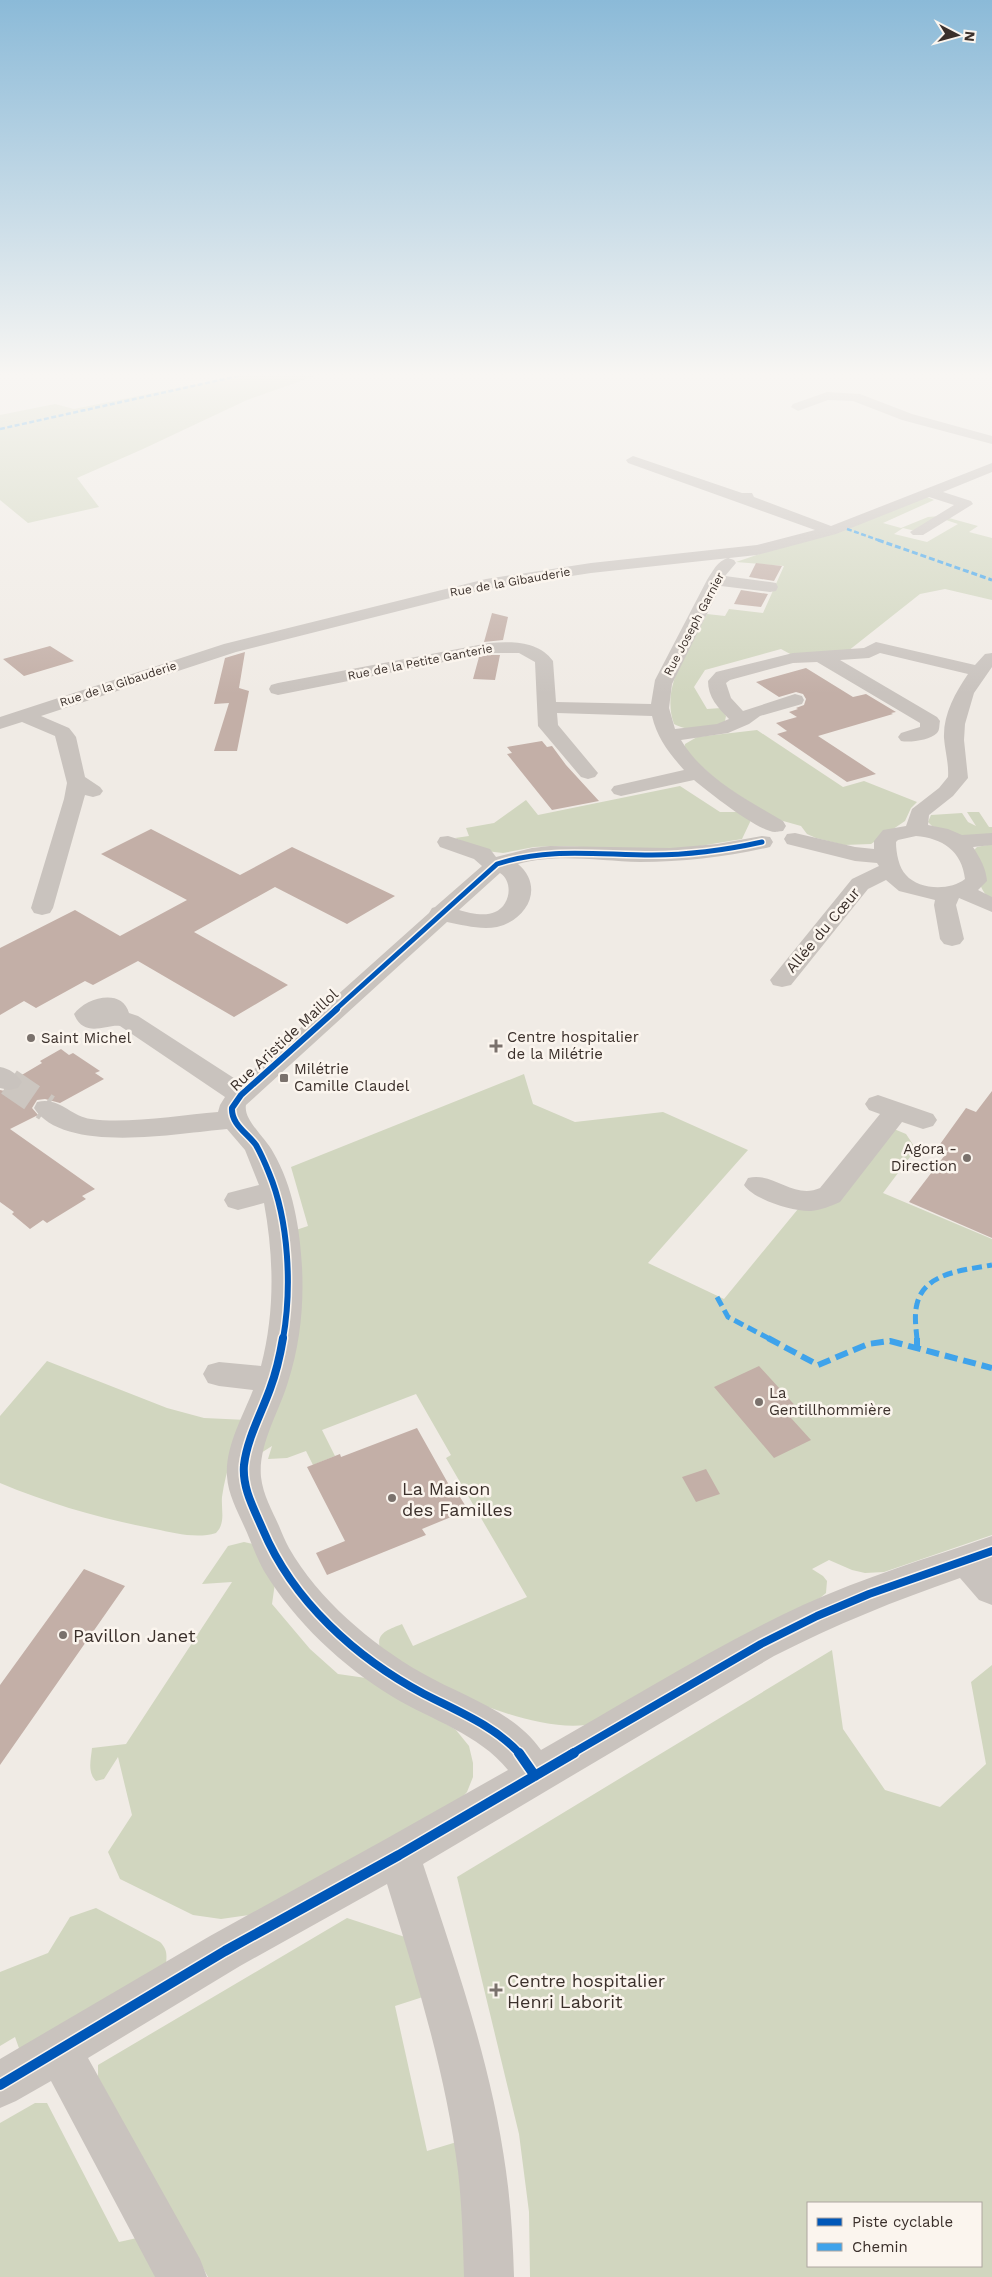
<svg xmlns="http://www.w3.org/2000/svg" width="992" height="2277" font-family="'Work Sans',sans-serif">
	<rect width="100%" height="100%" fill="#f0ebe5"/>
	<!-- green -->
	<path fill="#d1d6bf" fill-rule="evenodd" d="M 236,376 L 315,376 L 247,400 L 143,449 L 77,478 L 99,507 L 28,523 L 0,500 L 0,415 L 55,404 L 74,409 Z
		M 927,497 L 934,500 L 883,523 L 901,528 L 928,517 L 940,516 L 915,531 L 903,528 L 894,534 L 927,542 L 958,524 L 946,520 L 949,518 L 978,526 L 969,532 L 992,538 L 992,600 L 945,589 L 920,594 L 848,651 L 792,655 L 781,649 L 705,670 L 694,687 L 707,709 L 721,708 L 726,716 L 725,721 C 713,731 688,732 674,724 C 660,685 690,648 707,614 L 725,616 L 729,609 L 763,613 L 784,566 L 736,562 Z
		M 757,730 L 843,787 L 864,781 L 917,802 L 911,808 L 905,821 L 871,844 L 844,845 L 816,838 L 807,834 L 801,826 L 776,819 L 721,784 L 684,750 L 685,744 L 697,737 Z
		M 680,786 L 720,812 L 741,812 L 751,820 L 742,839 L 688,848 L 632,849 L 559,846 L 534,847 L 503,853 L 486,851 L 455,838 L 469,836 L 466,828 L 494,823 L 526,800 L 538,815 Z
		M 967,812 L 979,812 L 989,827 L 992,827 L 992,834 L 966,837 L 932,826 L 928,822 L 931,815 L 962,813 L 968,822 L 976,826 Z
		M 992,844 L 992,899 C 976,891 977,866 974,850 L 977,847 Z
		M 524,1074 L 533,1104 L 575,1122 L 663,1112 L 748,1150 L 648,1263 L 724,1299 L 798,1209 L 894,1129 L 906,1134 L 916,1149 L 883,1193 L 992,1239 L 992,1535 L 884,1572 L 865,1573 L 852,1570 L 829,1560 L 812,1569 L 823,1576 L 827,1581 L 826,1593 L 820,1598 L 586,1725 C 549,1730 495,1711 461,1696 C 433,1684 407,1666 381,1651 C 374,1633 388,1630 402,1624 L 413,1646 L 527,1597 L 446,1458 L 451,1455 L 416,1394 L 322,1430 L 335,1456 L 313,1465 L 306,1451 L 287,1458 L 268,1459 L 272,1446 L 261,1453 L 296,1230 L 308,1226 L 291,1167 Z
		M 47,1361 L 167,1408 L 204,1418 L 247,1420 C 235,1445 226,1469 222,1497 C 221,1510 226,1523 216,1533 C 197,1539 174,1533 155,1529 C 102,1519 50,1504 0,1483 L 0,1416 Z
		M 244,1542 L 253,1544 L 275,1583 L 272,1604 L 310,1649 L 338,1674 L 373,1679 L 456,1730 L 469,1746 L 473,1763 L 473,1777 L 467,1792 L 456,1804 L 256,1914 L 221,1919 L 193,1915 L 120,1879 L 108,1852 L 132,1815 L 118,1757 L 104,1779 L 96,1781 C 87,1772 91,1759 92,1748 L 126,1744 L 232,1582 L 202,1584 L 228,1546 Z
		M 832,1650 L 843,1729 L 885,1790 L 940,1807 L 986,1764 L 971,1682 L 992,1665 L 992,2277 L 530,2277 L 529,2212 L 519,2134 L 457,1877 ZM 808,2203 L 981,2203 L 981,2266 L 808,2266 Z
		M 96,1908 L 160,1942 C 167,1949 167,1954 166,1964 L 20,2051 L 15,2037 L 0,2046 L 0,1972 L 48,1953 L 70,1917 Z
		M 347,1918 L 405,1937 L 426,1996 L 395,2006 L 427,2151 L 460,2141 L 469,2277 L 208,2277 L 98,2077 L 98,2065 Z
		M 35,2103 L 47,2103 L 119,2242 L 137,2238 L 158,2277 L 0,2277 L 0,2123 Z"/>
	<!-- building -->
	<path fill="#c3afa7" d="M 756,563 L 782,566 L 774,581 L 749,577 Z
		M 741,590 L 768,594 L 761,607 L 734,604 Z
		M 492,613 L 508,617 L 503,640 L 484,642 Z
		M 50,646 L 74,661 L 24,676 L 3,659 Z
		M 245,652 L 239,688 L 249,691 L 237,751 L 214,751 L 229,703 L 214,704 L 225,658 Z
		M 489,655 L 500,655 L 495,680 L 473,679 L 479,657 Z
		M 806,668 L 853,697 L 866,694 L 896,712 L 891,713 L 893,714 L 818,736 L 876,774 L 847,782 L 777,734 L 787,731 L 776,723 L 797,717 L 789,712 L 798,709 L 796,708 L 804,705 L 806,699 L 803,694 L 796,692 L 779,697 L 756,682 Z
		M 542,741 L 547,747 L 552,746 L 566,765 L 599,801 L 552,810 L 507,754 L 512,753 L 507,747 Z
		M 151,829 L 240,875 L 292,847 L 395,896 L 347,924 L 275,887 L 194,932 L 288,985 L 234,1017 L 138,961 L 93,985 L 85,981 L 36,1008 L 24,1001 L 0,1015 L 0,948 L 75,910 L 120,936 L 187,900 L 101,854 Z
		M 61,1049 L 69,1055 L 73,1053 L 100,1071 L 95,1073 L 104,1079 L 60,1103 L 45,1099 L 37,1100 L 32,1108 L 38,1115 L 10,1129 L 95,1189 L 82,1196 L 86,1199 L 47,1223 L 43,1220 L 30,1229 L 12,1214 L 14,1212 L 0,1202 L 0,1090 L 9,1092 L 18,1090 L 24,1082 L 20,1076 L 42,1063 L 40,1061 Z
		M 992,1091 L 992,1238 L 909,1202 L 948,1151 L 938,1147 L 966,1108 L 976,1112 Z
		M 759,1366 L 801,1412 L 791,1418 L 811,1440 L 774,1458 L 714,1387 Z
		M 417,1428 L 449,1485 L 452,1484 L 468,1510 L 422,1529 L 426,1535 L 327,1575 L 316,1553 L 345,1541 L 307,1467 L 340,1454 L 341,1457 Z
		M 706,1469 L 720,1494 L 696,1502 L 682,1477 Z
		M 84,1569 L 125,1586 L 0,1765 L 0,1685 Z"/>
	<g fill="none" stroke-linecap="round" stroke-linejoin="round">
		<!-- minor-tunnel -->
		<path stroke="#ccc6c0" stroke-width="28" stroke-dasharray="28 14" stroke-linecap="butt" d="M 9,1082 L 47,1108"/>
		<!-- minor -->
		<path fill="#c9c3be" fill-rule="evenodd" d="M 827,392 L 860,394 L 912,414 L 992,436 L 992,444 L 902,420 L 853,401 L 828,400 L 798,411 L 791,407 L 793,404 Z
			M 633,456 L 742,493 L 752,493 L 754,497 L 831,526 L 992,463 L 992,472 L 943,492 L 971,501 L 973,504 L 923,535 L 913,535 L 910,532 L 954,505 L 929,497 L 836,534 L 757,555 L 591,573 L 486,589 L 236,652 L 41,716 L 69,728 L 73,733 L 76,737 L 85,777 L 100,787 L 103,791 L 100,795 L 93,797 L 85,795 L 53,908 L 50,913 L 42,915 L 34,913 L 31,908 L 64,799 L 67,783 L 55,736 L 22,722 L 0,729 L 0,717 L 224,644 L 486,579 L 591,563 L 757,545 L 815,530 L 628,463 L 626,460 Z
			M 728,558 L 734,560 L 736,563 L 725,576 L 770,582 L 776,583 L 778,587 L 776,591 L 770,592 L 721,586 L 672,684 L 669,708 L 675,729 L 717,724 L 729,719 C 718,708 708,697 708,681 L 716,672 L 793,653 L 864,648 L 876,642 L 975,665 L 985,654 L 992,653 L 992,667 L 974,693 L 965,724 L 964,740 L 968,778 L 953,796 L 929,815 L 928,825 L 948,829 L 962,835 L 992,833 L 992,845 L 973,847 C 980,858 986,868 987,881 L 978,890 L 992,897 L 992,912 L 959,898 L 956,905 L 964,939 L 960,944 L 952,946 L 944,944 L 940,939 L 934,905 L 935,900 L 899,891 L 886,880 L 868,889 L 791,985 L 782,987 L 773,985 L 770,980 L 852,879 L 879,866 L 877,863 L 855,861 L 787,844 L 784,839 L 787,834 L 795,833 L 855,847 L 874,849 L 874,841 L 883,830 L 906,826 L 912,809 L 939,788 L 948,777 C 949,764 945,751 944,738 C 943,715 955,693 968,674 L 880,653 L 869,658 L 840,660 L 937,717 L 940,721 C 939,725 940,730 937,733 C 930,740 910,743 901,741 L 898,737 L 901,733 L 920,727 L 920,723 L 817,662 L 793,663 L 730,680 L 726,683 L 731,698 L 743,711 L 795,694 L 802,696 L 804,700 L 802,704 L 760,716 L 749,724 L 728,733 L 681,740 C 703,777 747,800 783,821 L 786,826 L 783,831 C 782,831 775,832 775,832 C 759,832 707,791 694,780 L 621,796 L 614,794 L 611,790 L 614,786 L 684,770 C 669,753 657,738 652,716 L 557,713 L 558,725 L 598,773 L 595,777 L 588,779 L 581,777 L 538,726 L 535,662 L 519,653 L 489,653 L 278,695 L 271,693 L 269,689 L 271,685 L 278,683 L 489,643 C 511,641 539,641 553,661 L 556,702 L 651,704 L 655,680 L 707,580 C 713,571 717,561 728,558 ZM 916,836 C 942,838 962,851 965,879 C 950,891 919,890 906,875 C 899,868 896,853 896,842 L 898,840 Z
			M 448,836 L 490,849 L 496,857 L 532,848 L 550,846 L 670,848 L 717,844 L 762,836 L 770,837 L 773,842 L 770,847 C 727,857 684,862 640,862 C 600,861 557,853 518,864 C 545,887 527,920 497,927 C 480,930 463,925 447,922 L 246,1105 C 243,1120 266,1138 273,1152 C 293,1186 300,1229 302,1267 C 304,1306 300,1345 288,1382 C 279,1412 258,1445 261,1477 C 263,1495 272,1510 279,1526 C 282,1533 285,1541 289,1548 C 318,1599 371,1644 422,1673 C 462,1696 514,1711 541,1750 C 628,1701 713,1647 803,1605 C 864,1577 929,1558 992,1536 L 992,1605 L 979,1600 L 960,1578 C 894,1601 837,1624 774,1656 L 423,1864 C 456,1964 492,2066 506,2171 C 511,2206 513,2242 514,2277 L 464,2277 C 463,2242 462,2206 458,2171 C 446,2073 416,1978 387,1884 L 240,1966 L 88,2058 L 200,2259 L 207,2277 L 155,2277 L 51,2081 L 16,2101 L 0,2108 L 0,2059 L 210,1936 L 384,1840 L 508,1770 C 479,1734 431,1720 393,1697 C 342,1666 295,1622 264,1571 C 256,1557 251,1541 244,1526 C 237,1510 228,1494 227,1476 C 225,1447 243,1416 253,1390 L 219,1386 L 208,1383 L 203,1374 L 208,1365 L 219,1362 L 261,1366 C 275,1312 274,1258 264,1203 L 238,1210 L 228,1207 L 224,1200 L 228,1193 L 259,1185 L 245,1150 L 227,1129 C 179,1133 64,1155 34,1108 L 37,1102 C 59,1096 70,1116 91,1119 C 127,1124 181,1115 218,1112 L 220,1105 L 225,1097 L 120,1026 C 106,1024 84,1039 74,1014 C 85,998 122,987 129,1013 L 138,1016 L 240,1082 L 429,913 L 432,908 L 435,907 L 482,866 L 474,859 L 440,847 L 437,842 L 440,837 ZM 500,873 C 514,882 510,906 495,912 C 485,917 469,913 459,910 Z
			M 0,1067 C 10,1069 16,1073 22,1082 L 18,1088 L 9,1090 L 0,1088 Z
			M 878,1095 L 933,1114 L 937,1120 L 933,1126 L 923,1129 L 902,1122 L 840,1202 C 831,1206 821,1210 811,1211 C 793,1212 753,1199 744,1185 L 748,1178 C 773,1171 794,1200 820,1188 L 880,1114 L 869,1110 L 865,1104 L 869,1098 Z"/>
		<!-- quiet-far3 -->
		<path stroke="#3fa3eb" stroke-width="2.5" stroke-dasharray="5 2.5" stroke-linecap="butt" d="M 0,429 L 238,376
			M 847,529 L 881,541"/>
		<!-- quiet-far2 -->
		<path stroke="#3fa3eb" stroke-width="3" stroke-dasharray="6 3" stroke-linecap="butt" d="M 878,540 L 992,580"/>
		<!-- quiet-far1 -->
		<path stroke="#3fa3eb" stroke-width="5" stroke-dasharray="10 5" stroke-linecap="butt" d="M 717,1297 L 728,1317 L 770,1339
			M 917,1339 C 916,1328 914,1315 917,1304 C 924,1272 966,1270 992,1265"/>
		<!-- quiet -->
		<path stroke="#3fa3eb" stroke-width="6" stroke-dasharray="13 6" stroke-linecap="butt" d="M 768,1338 L 818,1365 L 868,1344 L 890,1341 L 992,1368
			M 917,1338 L 917,1347"/>
		<!-- cycleway-far3 casing -->
		<g stroke="#fbf5ee" stroke-width="8">
			<path id="cycleway-far3" d="M 335,1010 L 497,864 C 548,847 599,855 652,855 C 689,855 726,850 762,842"/>
		</g>
		<!-- cycleway-far2 casing -->
		<g stroke="#fbf5ee" stroke-width="9">
			<path id="cycleway-far2" d="M 283,1339 C 292,1288 289,1221 269,1173 C 265,1163 261,1154 256,1145 C 247,1133 231,1124 232,1108 L 241,1095 L 337,1009"/>
		</g>
		<!-- cycleway-far1 casing -->
		<g stroke="#fbf5ee" stroke-width="11">
			<path id="cycleway-far1" d="M 283,1338 C 280,1356 276,1373 270,1389 C 261,1414 247,1439 244,1465 C 242,1488 254,1509 263,1530 C 293,1601 356,1658 424,1694 C 457,1711 495,1726 520,1754
				M 571,1754 L 761,1644 L 817,1616 L 869,1594 L 992,1551"/>
		</g>
		<!-- cycleway casing -->
		<g stroke="#fbf5ee" stroke-width="13">
			<path id="cycleway" d="M 519,1753 L 535,1776
				M 0,2085 L 225,1951 L 399,1855 L 574,1753"/>
		</g>
		<!-- cycleway-far3 -->
		<use href="#cycleway-far3" stroke="#0057b8" stroke-width="5"/>
		<!-- cycleway-far2 -->
		<use href="#cycleway-far2" stroke="#0057b8" stroke-width="6"/>
		<!-- cycleway-far1 -->
		<use href="#cycleway-far1" stroke="#0057b8" stroke-width="8"/>
		<!-- cycleway -->
		<use href="#cycleway" stroke="#0057b8" stroke-width="10"/>
	</g>
	<!-- sky -->
	<linearGradient id="sky" x2="0" y2="1"><stop stop-color="#8bbad8"/><stop offset="0.54" stop-color="#f8f6f3"/><stop offset="1" stop-color="#f8f6f3" stop-opacity="0"/></linearGradient>
	<rect width="992" height="694" fill="url(#sky)"/>
	<!-- markers -->
	<g fill="#7a716c" stroke="#fbf5ee" stroke-width="2">
		<circle cx="31" cy="1038" r="5"/>
		<path d="M493.5 1038.5h5v5h5v5h-5v5h-5v-5h-5v-5h5z"/>
		<rect x="279" y="1073" width="10" height="10" rx="2.5"/>
		<circle cx="967" cy="1158" r="5"/>
		<circle cx="759" cy="1402" r="5"/>
		<circle cx="392" cy="1498" r="5"/>
		<circle cx="63" cy="1635" r="5"/>
		<path d="M493.5 1982.5h5v5h5v5h-5v5h-5v-5h-5v-5h5z"/>
	</g>
	<g text-anchor="middle" dominant-baseline="central" stroke-width="5" stroke-linejoin="round" paint-order="stroke">
		<!-- far-street labels -->
		<g font-size="12" fill="#3b302b" stroke="#fbf5ee">
			<text transform="translate(510 582) rotate(-10)">Rue de la Gibauderie</text>
			<text transform="translate(694 624) rotate(-62)">Rue Joseph Garnier</text>
			<text transform="translate(420 662) rotate(-11)">Rue de la Petite Ganterie</text>
			<text transform="translate(118 684) rotate(-18)">Rue de la Gibauderie</text>
		</g>
		<!-- street labels -->
		<g font-size="15" fill="#3b302b" stroke="#fbf5ee">
			<text transform="translate(823 930) rotate(-50)">Allée du Cœur</text>
			<text transform="translate(284 1040) rotate(-43)">Rue Aristide Maillol</text>
		</g>
		<!-- poi labels -->
		<g font-size="15" fill="#3b302b" stroke="#fbf5ee" text-anchor="start">
			<text x="507" y="1037">Centre hospitalier<tspan x="507" dy="17">de la Milétrie</tspan></text>
			<text x="41" y="1038">Saint Michel</text>
			<text x="294" y="1069">Milétrie<tspan x="294" dy="17">Camille Claudel</tspan></text>
			<text x="957" y="1149" text-anchor="end">Agora -<tspan x="957" dy="17">Direction</tspan></text>
			<text x="769" y="1393">La<tspan x="769" dy="17">Gentillhommière</tspan></text>
		</g>
		<!-- near-poi labels -->
		<g font-size="18" fill="#3b302b" stroke="#fbf5ee" text-anchor="start">
			<text x="402" y="1488">La Maison<tspan x="402" dy="21">des Familles</tspan></text>
			<text x="73" y="1635">Pavillon Janet</text>
			<text x="507" y="1980">Centre hospitalier<tspan x="507" dy="21">Henri Laborit</tspan></text>
		</g>
	</g>
	<!-- legend -->
	<rect x="807" y="2202" width="175" height="65" fill="#fbf5ee" stroke="#aea6a0"/>
	<rect x="817" y="2218" width="25" height="8" fill="#0057b8" stroke="#aea6a0"/>
	<text x="852" y="2227" font-size="15" fill="#3b302b">Piste cyclable</text>
	<rect x="817" y="2243" width="25" height="8" fill="#3fa3eb" stroke="#aea6a0"/>
	<text x="852" y="2252" font-size="15" fill="#3b302b">Chemin</text>
	<!-- north arrow -->
	<g transform="translate(957 35) rotate(96)" stroke="#fbf5ee" stroke-width="4" paint-order="stroke">
	<path d="M0-4L9 19L0 12L-9 19Z" fill="#3b302b"/>
	<text y="-8" font-size="14" font-weight="bold" text-anchor="middle" fill="#3b302b">N</text>
	</g>
</svg>
